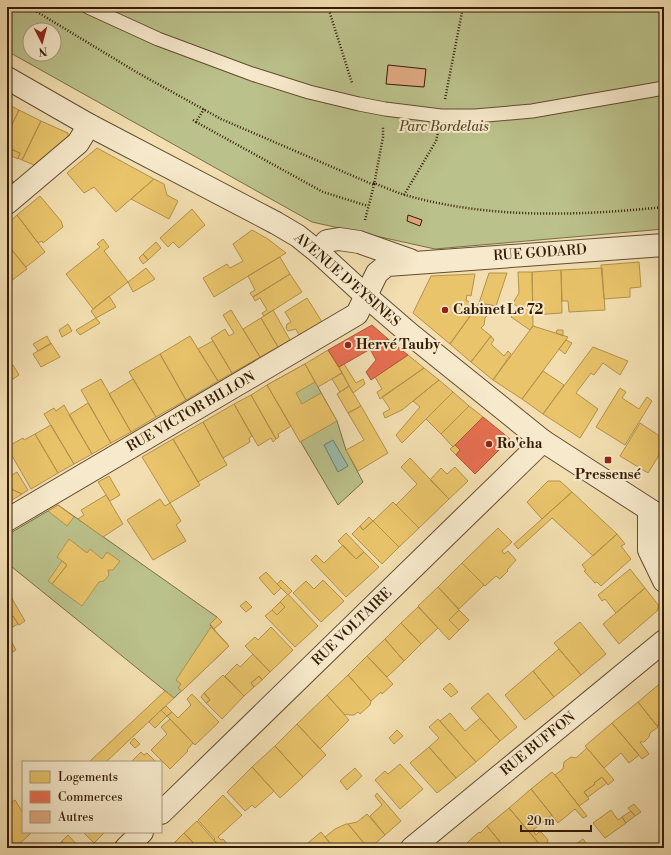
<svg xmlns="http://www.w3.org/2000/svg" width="671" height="855" font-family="'Libre Bodoni',serif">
	<rect width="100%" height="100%" fill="#f2deb0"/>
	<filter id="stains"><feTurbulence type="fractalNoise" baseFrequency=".005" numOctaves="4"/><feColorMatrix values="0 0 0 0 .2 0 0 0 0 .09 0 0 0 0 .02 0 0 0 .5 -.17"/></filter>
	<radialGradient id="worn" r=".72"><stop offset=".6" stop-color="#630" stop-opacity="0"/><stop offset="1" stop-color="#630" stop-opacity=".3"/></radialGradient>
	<!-- green -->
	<path fill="#bbc18b" stroke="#776e48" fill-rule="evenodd" d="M 7,7 L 664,7 L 664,229 L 435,249 L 312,222 L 7,51 ZM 30,30 L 54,30 L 54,54 L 30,54 Z
		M 305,364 L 337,421 L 346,450 L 363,482 L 338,505 L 267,385 Z
		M 58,505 L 217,617 L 210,625 L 229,646 L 174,698 L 7,563 L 7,535 Z"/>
	<!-- water -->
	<path fill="#9bbcae" stroke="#717c6a" d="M 333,440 L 348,466 L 338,472 L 324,445 Z"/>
	<!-- homes -->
	<path fill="#e9c46a" stroke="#b2914c" d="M 7,104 L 19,110 L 7,135 Z
		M 19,110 L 41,121 L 22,160 L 18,158 L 20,153 L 8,148 L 7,150 L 7,135 Z
		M 41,121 L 68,133 L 68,137 L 34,165 L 22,160 Z
		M 8,148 L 20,153 L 18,159 L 7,154 Z
		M 97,148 L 154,179 L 116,212 L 94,187 L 84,193 L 67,173 Z
		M 8,178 L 14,182 L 7,187 L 7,180 Z
		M 154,179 L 164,184 L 167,195 L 178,201 L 169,219 L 131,199 Z
		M 40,196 L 61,221 L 63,227 L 43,243 L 42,241 L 38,243 L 17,215 Z
		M 192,209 L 205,225 L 179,248 L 173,242 L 168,247 L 160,238 Z
		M 17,215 L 45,252 L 26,267 L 7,244 L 7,224 Z
		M 252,230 L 268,239 L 286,253 L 214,297 L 203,278 L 227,264 L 230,268 L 243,261 L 233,244 Z
		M 103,239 L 109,247 L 104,251 L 128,282 L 93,309 L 66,274 L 100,247 L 97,244 Z
		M 156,242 L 161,248 L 148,260 L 143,254 Z
		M 7,244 L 27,269 L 7,284 Z
		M 143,254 L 148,260 L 143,264 L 139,258 Z
		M 280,257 L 290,274 L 253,297 L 250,293 L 255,290 L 248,276 Z
		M 639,262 L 641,287 L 630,288 L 630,297 L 604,299 L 601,265 Z
		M 146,268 L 155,279 L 133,292 L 128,282 Z
		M 602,268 L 605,310 L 569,312 L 568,301 L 562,301 L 561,270 Z
		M 561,270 L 562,313 L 533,315 L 532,272 Z
		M 518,272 L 532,272 L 533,326 L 530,330 L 511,317 L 518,307 L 513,303 L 519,293 Z
		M 489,273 L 507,273 L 496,306 L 479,303 Z
		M 290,274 L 302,292 L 264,316 L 262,313 L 267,310 L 260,298 L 255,301 L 253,297 Z
		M 475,274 L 471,296 L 467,295 L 466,300 L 477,307 L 450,344 L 413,313 L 431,276 Z
		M 109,296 L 116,307 L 96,318 L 91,311 Z
		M 307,298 L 322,322 L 299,335 L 296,329 L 288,331 L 286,328 L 287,324 L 291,322 L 285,312 Z
		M 479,303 L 496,306 L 485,318 L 484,325 L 481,328 L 491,336 L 471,362 L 450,344 Z
		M 231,310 L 260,357 L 232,373 L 211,338 L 225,329 L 229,336 L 234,333 L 223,315 Z
		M 273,310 L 290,340 L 278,347 L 261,318 Z
		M 96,318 L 100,323 L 80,335 L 76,330 Z
		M 261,318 L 278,347 L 260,357 L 243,329 Z
		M 68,324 L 72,331 L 62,337 L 59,330 Z
		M 533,326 L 568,337 L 522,399 L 493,380 Z
		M 557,330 L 563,330 L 563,336 L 556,333 Z
		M 47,336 L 51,344 L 38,351 L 33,344 Z
		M 190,336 L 218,381 L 186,400 L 160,354 Z
		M 491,336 L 494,340 L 491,344 L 504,356 L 508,351 L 511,354 L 493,380 L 471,362 Z
		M 566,340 L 572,343 L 565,354 L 559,349 Z
		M 213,341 L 232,373 L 218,381 L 198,349 Z
		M 51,343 L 60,357 L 41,367 L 33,354 Z
		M 593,347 L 628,361 L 620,375 L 603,363 L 594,375 L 591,373 L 576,393 L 598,409 L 580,438 L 543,414 Z
		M 328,350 L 342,373 L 318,387 L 305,364 Z
		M 160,354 L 186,400 L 156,417 L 129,372 Z
		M 408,355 L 424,368 L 380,399 L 377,392 L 382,389 L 375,377 Z
		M 305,364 L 315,382 L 296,393 L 302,404 L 321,393 L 337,421 L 300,442 L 267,385 Z
		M 344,364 L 356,383 L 363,379 L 365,384 L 353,393 L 339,367 Z
		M 13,365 L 19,375 L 7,383 L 7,368 Z
		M 424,368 L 439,380 L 402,410 L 385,418 L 383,413 L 390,409 L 382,397 Z
		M 543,371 L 564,385 L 543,414 L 522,399 Z
		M 342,373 L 349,386 L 340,392 L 332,379 Z
		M 101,379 L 131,432 L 111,443 L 81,390 Z
		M 133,379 L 156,417 L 131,432 L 109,394 Z
		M 439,380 L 453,392 L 402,443 L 396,435 L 420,407 L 413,401 Z
		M 267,385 L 291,426 L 278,434 L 279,437 L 276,439 L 251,395 Z
		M 349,386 L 361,406 L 348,413 L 337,394 Z
		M 620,388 L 626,392 L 622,398 L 639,409 L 647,397 L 652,401 L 625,445 L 596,427 Z
		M 453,392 L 469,406 L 441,434 L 426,419 Z
		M 251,395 L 276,439 L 273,442 L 271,438 L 258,446 L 234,404 Z
		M 88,403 L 111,443 L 92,454 L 69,415 Z
		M 234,404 L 252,436 L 249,438 L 250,442 L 223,458 L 203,422 Z
		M 64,405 L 92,454 L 74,464 L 44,414 L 54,408 L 56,411 Z
		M 361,406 L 388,453 L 358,471 L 346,450 L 364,440 L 348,413 Z
		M 469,406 L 483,417 L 453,447 L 441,434 Z
		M 203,422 L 227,465 L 198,482 L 173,439 Z
		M 640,423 L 664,439 L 664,447 L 648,473 L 620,456 Z
		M 51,425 L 74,464 L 58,473 L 35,434 Z
		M 35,434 L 58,473 L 31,489 L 7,447 L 23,438 L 24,440 Z
		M 173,439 L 200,485 L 170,503 L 142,457 Z
		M 455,445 L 460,450 L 456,455 L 450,449 Z
		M 410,458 L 449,499 L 419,528 L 396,505 L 417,484 L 401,467 Z
		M 455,467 L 468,481 L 449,499 L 430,480 L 441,468 L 447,474 Z
		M 17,472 L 28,490 L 22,494 L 7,487 L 7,478 Z
		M 109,476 L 120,495 L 110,501 L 98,482 Z
		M 548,481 L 560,481 L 572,492 L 542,519 L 527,502 Z
		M 7,487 L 22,494 L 7,503 Z
		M 572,492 L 617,534 L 593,556 L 552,518 L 518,549 L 514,544 Z
		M 106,495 L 123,524 L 103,537 L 78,519 L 84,515 L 81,510 Z
		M 160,499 L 165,506 L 170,503 L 181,521 L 176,525 L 186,541 L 153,560 L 127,520 Z
		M 393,502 L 419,528 L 399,547 L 373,521 Z
		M 58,505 L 74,517 L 67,526 L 48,511 Z
		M 369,517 L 373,521 L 363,530 L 360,526 Z
		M 373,521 L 399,547 L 382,564 L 352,534 L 360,526 L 363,530 Z
		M 498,528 L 512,542 L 502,551 L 504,554 L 508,551 L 516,560 L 507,570 L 508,571 L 500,579 L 496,576 L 485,586 L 462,563 Z
		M 346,533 L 364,552 L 356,559 L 338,541 Z
		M 617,534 L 625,544 L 621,546 L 631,559 L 601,586 L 597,582 L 595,583 L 584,571 L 586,570 L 582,565 Z
		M 69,539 L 87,553 L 90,549 L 102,559 L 107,552 L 120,561 L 113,570 L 108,570 L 109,575 L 104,581 L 99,582 L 82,606 L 52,584 L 67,565 L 57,557 Z
		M 343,545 L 356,559 L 364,552 L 379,567 L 346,597 L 311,560 L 316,555 L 324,563 Z
		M 62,561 L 67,565 L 52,584 L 48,581 Z
		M 462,563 L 484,585 L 459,609 L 438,587 Z
		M 630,569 L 645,588 L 616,613 L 605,599 L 602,601 L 598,595 Z
		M 266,572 L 281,588 L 274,595 L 259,578 Z
		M 281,580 L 292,591 L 288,595 L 277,584 Z
		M 323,580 L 344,601 L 321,622 L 293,593 L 306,581 L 314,589 Z
		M 438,587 L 459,610 L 449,620 L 459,630 L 449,640 L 418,606 Z
		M 645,588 L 659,606 L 657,611 L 619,644 L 603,624 Z
		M 7,590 L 25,621 L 19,625 L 13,616 L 7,620 Z
		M 288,594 L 318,626 L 295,647 L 265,616 L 272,610 L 277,615 L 285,607 L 280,602 Z
		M 246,601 L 252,607 L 246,612 L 240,606 Z
		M 280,602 L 285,607 L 277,615 L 272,610 Z
		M 418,607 L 438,628 L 421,644 L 401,623 Z
		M 459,610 L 469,620 L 459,630 L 449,620 Z
		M 13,616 L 18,624 L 7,630 L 7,620 Z
		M 217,617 L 222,622 L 214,629 L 210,624 Z
		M 580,622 L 606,654 L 581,675 L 554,643 Z
		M 401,623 L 421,644 L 404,661 L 385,639 Z
		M 211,627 L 229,646 L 182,691 L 178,688 L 181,684 L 176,680 Z
		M 271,627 L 293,650 L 270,672 L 245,646 L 255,637 L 258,640 Z
		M 7,634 L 16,650 L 7,655 Z
		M 385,639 L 404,661 L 387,677 L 367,656 Z
		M 559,649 L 581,675 L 554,697 L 533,671 Z
		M 253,654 L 270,672 L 262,680 L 259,676 L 251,683 L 254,687 L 244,696 L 225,676 L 237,664 L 240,667 Z
		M 367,656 L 393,684 L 382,694 L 381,692 L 371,701 L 348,675 Z
		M 533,671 L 554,697 L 525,720 L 505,695 Z
		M 223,675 L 244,696 L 222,719 L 206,703 L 210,700 L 204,693 Z
		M 348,675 L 371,701 L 370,705 L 360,714 L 358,712 L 354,715 L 349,715 L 347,714 L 345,715 L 327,695 Z
		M 259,676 L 262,680 L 254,687 L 251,683 Z
		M 664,680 L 664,721 L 657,726 L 638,702 Z
		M 450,683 L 458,692 L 451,697 L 443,689 Z
		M 165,691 L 174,698 L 106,762 L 89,762 Z
		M 204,693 L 210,700 L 206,703 L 201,697 Z
		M 488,693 L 517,727 L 500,741 L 471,708 Z
		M 192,694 L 219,722 L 195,745 L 167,716 L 172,712 L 178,718 L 191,705 L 187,699 Z
		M 327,695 L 349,720 L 320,749 L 297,724 Z
		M 638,702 L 658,727 L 650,733 L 649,737 L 644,742 L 640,742 L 649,754 L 642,759 L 612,723 Z
		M 166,706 L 172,712 L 167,716 L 161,710 Z
		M 161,710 L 167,716 L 155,728 L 149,722 Z
		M 450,713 L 465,731 L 480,718 L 500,741 L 476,762 L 440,721 Z
		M 170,719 L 193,743 L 187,750 L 188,751 L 170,769 L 151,750 L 167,734 L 161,727 Z
		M 438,719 L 476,762 L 456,778 L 429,747 L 439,738 L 429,727 Z
		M 612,723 L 639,755 L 629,763 L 621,753 L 604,768 L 585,746 Z
		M 297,724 L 326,755 L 303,777 L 275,746 Z
		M 397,730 L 403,736 L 394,744 L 389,738 Z
		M 134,738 L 140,744 L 135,748 L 130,743 Z
		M 275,746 L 303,777 L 280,798 L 252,767 Z
		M 429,747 L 456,778 L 437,793 L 410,763 Z
		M 587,748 L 614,780 L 608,785 L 602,777 L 594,783 L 595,784 L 584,792 L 589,799 L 579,806 L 555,775 L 563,769 L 564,762 L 571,757 L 576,758 Z
		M 141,752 L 144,755 L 147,753 L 156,762 L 131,762 Z
		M 400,764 L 423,789 L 400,809 L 375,780 L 385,771 L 388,774 Z
		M 252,767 L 274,791 L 255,808 L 252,805 L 245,811 L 227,792 Z
		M 355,768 L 362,776 L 347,790 L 340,781 Z
		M 552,772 L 555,775 L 587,816 L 583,818 L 575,809 L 558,823 L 531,789 Z
		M 602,777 L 607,783 L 588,797 L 584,792 L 595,784 L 594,783 Z
		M 531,789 L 552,815 L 533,830 L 536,835 L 539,832 L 541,832 L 548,840 L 547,845 L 543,848 L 509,808 Z
		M 377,793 L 401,821 L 385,835 L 370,816 L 382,805 L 375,796 Z
		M 223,795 L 242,815 L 218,837 L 221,840 L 223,839 L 231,848 L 221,848 L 214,840 L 215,839 L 198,820 Z
		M 15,800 L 23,813 L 23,832 L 32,832 L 15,848 L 7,848 L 7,805 Z
		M 634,804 L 641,812 L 635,816 L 628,808 Z
		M 509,808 L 540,845 L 536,848 L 527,848 L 524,844 L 519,848 L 505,848 L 487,826 Z
		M 611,810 L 618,820 L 622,817 L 626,823 L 605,838 L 593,823 Z
		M 631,811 L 635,816 L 626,823 L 622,817 Z
		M 367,814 L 385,835 L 370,848 L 368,848 L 348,824 L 357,822 Z
		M 197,821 L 219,846 L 216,848 L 198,848 L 184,833 Z
		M 346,824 L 348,824 L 368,848 L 334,848 L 325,837 L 335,829 Z
		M 487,826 L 505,848 L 462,848 L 471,839 L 479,832 L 480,833 Z
		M 83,832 L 105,832 L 94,843 Z
		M 321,832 L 334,848 L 302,848 Z
		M 184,833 L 198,848 L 175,848 L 172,845 Z
		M 68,835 L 80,848 L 69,848 L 62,841 Z
		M 583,839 L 590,848 L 579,848 L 576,844 Z
		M 62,841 L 69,848 L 55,848 Z"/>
	<!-- shops -->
	<path fill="#e76f51" stroke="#b1563a" d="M 372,325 L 388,339 L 339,367 L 328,350 Z
		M 388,339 L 408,355 L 371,380 L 366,372 L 376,360 L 370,349 Z
		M 483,417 L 510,439 L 475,474 L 456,455 L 460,450 L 455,445 Z"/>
	<!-- building -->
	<path fill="#e0a981" stroke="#331b05" d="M 388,65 L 426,69 L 424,87 L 386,84 Z
		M 408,215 L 422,220 L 420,226 L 407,221 Z"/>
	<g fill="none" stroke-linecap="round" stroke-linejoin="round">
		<!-- service casing -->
		<g stroke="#634c30" stroke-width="15">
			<path id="service" d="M 88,7 L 158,39 L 252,74 L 309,92 L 359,104 L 385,109 L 441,116 L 475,116 L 532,111 L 664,88"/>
		</g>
		<!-- minor casing -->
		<g stroke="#634c30" stroke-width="24">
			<path id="minor" d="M 7,203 L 78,143 L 89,125
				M 318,252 L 327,241 L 339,239 L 359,242 L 410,260
				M 649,510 L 649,550 L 664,581
				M 7,520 L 357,314 L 377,273 L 387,265 L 664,245
				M 161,813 L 543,441
				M 126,848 L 142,832
				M 412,848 L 664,641"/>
		</g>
		<!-- tertiary casing -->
		<g stroke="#634c30" stroke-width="24">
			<path id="tertiary" d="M 7,78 L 89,125 L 276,223 L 298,236 L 318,252 L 366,296 L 410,334 L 543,441 L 664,519"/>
		</g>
		<!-- path -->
		<path stroke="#331b05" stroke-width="2.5" stroke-dasharray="1 2" stroke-linecap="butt" d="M 29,7 L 138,73 L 221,119 L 374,185 L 374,183 C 384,187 395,192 405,195 C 489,219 578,216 664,207
			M 328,7 L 352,83
			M 445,99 L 463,7
			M 193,120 L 196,122 L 204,109
			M 196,122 L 323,192 L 368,206
			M 374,185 L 383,137 L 383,126
			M 404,195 L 436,141 L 438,133
			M 365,220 L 374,185"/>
		<!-- service -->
		<use href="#service" stroke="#f7eacc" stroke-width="13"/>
		<!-- minor -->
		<use href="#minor" stroke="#f7eacc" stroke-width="22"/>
		<!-- tertiary -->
		<use href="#tertiary" stroke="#f7eacc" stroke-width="22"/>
	</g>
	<!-- markers -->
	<g fill="#8f2418" stroke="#f7eacc" stroke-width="1.5">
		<circle cx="445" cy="310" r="4"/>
		<circle cx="348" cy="345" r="4"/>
		<circle cx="489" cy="444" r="4"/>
		<rect x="604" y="456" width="8" height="8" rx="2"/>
	</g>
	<g text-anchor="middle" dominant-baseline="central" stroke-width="4" stroke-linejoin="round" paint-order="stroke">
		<!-- park labels -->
		<g font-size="14" font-style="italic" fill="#5c4d2d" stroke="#f7eacc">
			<text x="444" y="127">Parc Bordelais</text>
		</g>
		<!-- street labels -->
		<g font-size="14" fill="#331b05" stroke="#f7eacc">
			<text transform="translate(540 253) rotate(-4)">RUE GODARD</text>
			<text transform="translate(347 280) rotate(41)">AVENUE D'EYSINES</text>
			<text transform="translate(191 412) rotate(-30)">RUE VICTOR BILLON</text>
			<text transform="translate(352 627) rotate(-44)">RUE VOLTAIRE</text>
			<text transform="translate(538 744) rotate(-39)">RUE BUFFON</text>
		</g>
		<!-- poi labels -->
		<g font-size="14" font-weight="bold" fill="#331b05" stroke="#f7eacc" text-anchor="start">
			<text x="453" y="310">Cabinet Le 72</text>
			<text x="356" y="345">Hervé Tauby</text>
			<text x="497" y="444">Ro'cha</text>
			<text x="608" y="475" text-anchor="middle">Pressensé</text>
		</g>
	</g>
	<!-- margin -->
	<rect width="671" height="855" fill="none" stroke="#f2deb0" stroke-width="24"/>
	<rect x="8" y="8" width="655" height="839" fill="none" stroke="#331b05" stroke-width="2"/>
	<rect x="12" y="12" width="647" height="831" fill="none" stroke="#331b05"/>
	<!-- legend -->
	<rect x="22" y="761" width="140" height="72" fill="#f7eacc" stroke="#a9977c"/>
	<rect x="30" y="771" width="20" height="12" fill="#e9c46a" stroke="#a9977c"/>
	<text x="58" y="781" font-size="12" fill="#331b05">Logements</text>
	<rect x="30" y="791" width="20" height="12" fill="#e76f51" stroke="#a9977c"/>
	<text x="58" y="801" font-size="12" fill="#331b05">Commerces</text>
	<rect x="30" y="811" width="20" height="12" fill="#e0a981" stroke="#a9977c"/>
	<text x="58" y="821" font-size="12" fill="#331b05">Autres</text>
	<!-- north arrow -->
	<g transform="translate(42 42) rotate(174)"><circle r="19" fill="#f7eacc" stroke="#a9977c"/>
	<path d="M0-3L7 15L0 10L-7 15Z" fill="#8f2418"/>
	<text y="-6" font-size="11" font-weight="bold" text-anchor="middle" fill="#331b05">N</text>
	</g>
	<!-- scale -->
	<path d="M521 825v6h70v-6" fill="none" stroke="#331b05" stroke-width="2"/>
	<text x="527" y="825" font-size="12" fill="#331b05" stroke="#f7eacc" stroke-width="3" paint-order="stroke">20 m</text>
	<rect width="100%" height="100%" filter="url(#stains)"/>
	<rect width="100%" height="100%" fill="url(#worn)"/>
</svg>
